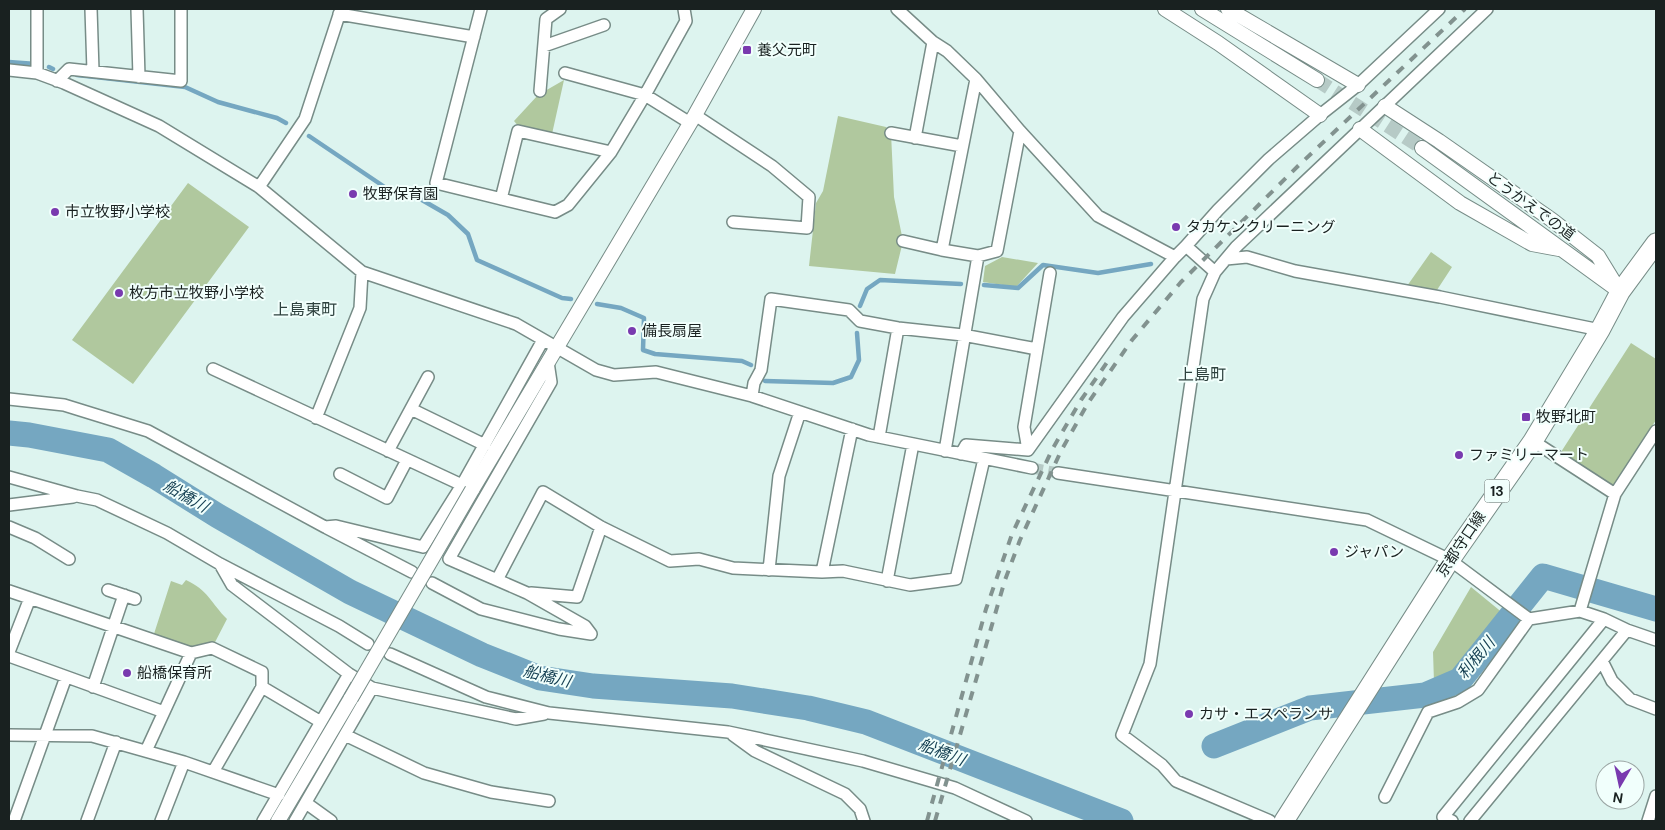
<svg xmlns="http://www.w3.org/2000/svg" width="1665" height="830" font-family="'DM Sans','Noto Sans JP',sans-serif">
	<rect width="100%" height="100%" fill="#ddf4ef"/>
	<!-- green -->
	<path fill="#b0c89e" d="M 564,80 L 552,134 L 520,128 L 514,121 L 538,95 Z
		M 838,116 L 886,127 L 891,133 L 894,197 L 903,241 L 895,274 L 809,266 L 816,203 L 823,191 Z
		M 188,183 L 249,227 L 133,384 L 72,340 Z
		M 1431,252 L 1452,267 L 1437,290 L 1407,286 Z
		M 1002,257 L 1038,263 L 1016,287 L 983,282 L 985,266 Z
		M 1631,343 L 1656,359 L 1656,420 L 1613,487 L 1561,452 Z
		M 186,580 C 208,590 211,603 227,619 L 212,648 L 191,653 L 152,640 L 171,581 L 182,585 Z
		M 1471,587 L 1504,614 L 1459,673 L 1434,682 L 1433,652 Z"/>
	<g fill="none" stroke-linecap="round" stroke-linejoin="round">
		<!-- stream -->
		<path stroke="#75a7c1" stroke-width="4.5" d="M 9,62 L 36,64
			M 49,67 L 53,69
			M 77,75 L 185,87 L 218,102 L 277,118 L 286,123
			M 309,136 L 392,192 L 415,196 L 448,215 L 468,234 L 477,260 L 562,298 L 571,299
			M 984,285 L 1018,288 L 1043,265 L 1098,273 L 1151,264
			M 597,304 L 621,308 L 644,318 L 643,350 L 655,354 L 742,361 L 751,365
			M 860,306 L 867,289 L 880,280 L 961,284
			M 765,381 L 833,383 L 851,377 L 859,360 L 857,333"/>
		<!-- river -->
		<path stroke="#75a7c1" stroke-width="25" d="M 9,433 L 29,435 L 108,450 L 154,476 L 218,516 L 350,592 L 482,655 L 540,678 L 593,686 L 732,696 L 808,708 L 866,722 L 1121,821
			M 1214,746 L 1310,708 L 1425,695 L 1460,680 L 1543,576 L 1656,609"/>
		<!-- minor-tunnel -->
		<path stroke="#b6cac6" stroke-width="11" stroke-dasharray="11 5.5" stroke-linecap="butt" d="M 1032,468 L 1058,473"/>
		<!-- tertiary-tunnel -->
		<path stroke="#b6cac6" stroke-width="14" stroke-dasharray="14 7" stroke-linecap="butt" d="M 1317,80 L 1422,148"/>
		<!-- minor casing -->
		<g stroke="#778c87" stroke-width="14">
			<path id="minor" d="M 91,9 L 93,71
				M 137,9 L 139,77
				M 481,9 L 436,183 L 555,212 L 568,205 L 611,152 L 645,95 L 686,21 L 684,9
				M 897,9 L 933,42 L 947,51 L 976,79 L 1020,131 L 1098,216 L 1175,257 L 1186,246 L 1215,272
				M 339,14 L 474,37
				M 544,46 L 604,25
				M 9,70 L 37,73 L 64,83 L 159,126 L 259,187 L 362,272 L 516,324 L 596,370 L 614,375 L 656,372 L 752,396 L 869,435 L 1032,468
				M 37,73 L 37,9
				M 565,73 L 645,95 L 690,123
				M 57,81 L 69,69 L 181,81 L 181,9
				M 540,91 L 546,19 L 560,9
				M 695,115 L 772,166 L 809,197 L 807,228 L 733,222
				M 891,133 L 962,146
				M 915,138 L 933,42
				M 259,187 L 305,119 L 341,9
				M 501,199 L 518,131 L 611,152
				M 903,241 L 942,250 L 978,256 L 997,251 L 1020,131
				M 1186,246 L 1218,210 L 1269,159 L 1320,115 L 1358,85 L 1439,9
				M 942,250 L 976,79
				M 1226,259 L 1247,257 L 1295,271 L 1440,297 L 1600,330
				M 548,362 L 551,382 L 449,559 L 527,593 L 585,626 L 591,634
				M 213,369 L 462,485
				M 752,396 L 754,383 L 761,370 L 771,299 L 849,310 L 860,321 L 898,328 L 963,335 L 1037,349
				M 9,399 L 64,405 L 148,431 L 325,527 L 336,526 L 423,547 L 462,485 L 543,340
				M 411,409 L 485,445
				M 316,418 L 360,308 L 362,272
				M 879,437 L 898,328
				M 1533,441 L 1615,494
				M 1028,450 L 1024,427 L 1050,273
				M 388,451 L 428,377
				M 945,451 L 978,256
				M 961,454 L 966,445 L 1028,450 L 1123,317 L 1175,257
				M 1058,473 L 1367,520 L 1450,560 L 1529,619 L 1580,611 L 1604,619 L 1627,630 L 1656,640
				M 340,474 L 387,498 L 407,460
				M 9,477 L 77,496 L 97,500 L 167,533 L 220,564 L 339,626 L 368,644
				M 9,505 L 73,497
				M 9,527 L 35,538 L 69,559
				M 327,528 L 412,572
				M 220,564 L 232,585 L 349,674 L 372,688 L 516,719 L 544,714
				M 769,570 L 779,476 L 800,412
				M 822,572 L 852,429
				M 497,580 L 543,492 L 601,527 L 670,561 L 699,559 L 733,568 L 822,572 L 843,571 L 910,585 L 956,579 L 984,459
				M 887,581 L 913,444
				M 432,583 L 481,609 L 559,629 L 591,634
				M 108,590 L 135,599
				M 9,591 L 191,653 L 212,648 L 262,672 L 262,687 L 321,722
				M 531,593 L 577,597 L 601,527
				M 1580,611 L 1615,494 L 1656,431
				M 9,652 L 30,598
				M 390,654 L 486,697 L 549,713 L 728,732 L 863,761 L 955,788 L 1026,821
				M 9,656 L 164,712
				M 1602,661 L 1612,681 L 1630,699 L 1656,709
				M 93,687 L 124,595
				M 9,735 L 92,736 L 184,762 L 279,795
				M 345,735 L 424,773 L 491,792 L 549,801
				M 733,735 L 755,751 L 845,794 L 860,809 L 864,821
				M 146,751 L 191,653
				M 213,772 L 262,687
				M 1385,797 L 1428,712 L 1458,702 L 1478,690 L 1529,619
				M 306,803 L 331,821
				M 14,821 L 66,677
				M 87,821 L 116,742
				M 161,821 L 184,762
				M 263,821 L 349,674
				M 295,821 L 372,688
				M 1270,821 L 1176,781 L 1162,765 L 1122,735 L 1150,664 L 1203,299 L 1215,272 L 1236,247 L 1487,9
				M 1452,821 L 1443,817 L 1604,619
				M 1470,821 L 1627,630
				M 1648,821 L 1656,796"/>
		</g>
		<!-- tertiary casing -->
		<g stroke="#778c87" stroke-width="16">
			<path id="tertiary" d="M 1165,9 L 1218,43 L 1320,115
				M 1202,9 L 1317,80
				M 1228,9 L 1358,85
				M 1385,106 L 1439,141 L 1552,220 L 1598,256 L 1620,292
				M 1360,129 L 1460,203 L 1532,244 L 1559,249
				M 1422,148 L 1615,288
				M 472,490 L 695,115 L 754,9
				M 278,821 L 351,698"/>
		</g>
		<!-- primary casing -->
		<g stroke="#778c87" stroke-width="21">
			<path id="primary" d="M 1284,821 L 1450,560 L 1533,441 L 1600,330 L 1620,292 L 1656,243"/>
		</g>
		<!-- minor -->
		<use href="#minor" stroke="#fff" stroke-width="11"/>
		<!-- tertiary -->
		<use href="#tertiary" stroke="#fff" stroke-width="14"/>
		<!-- primary -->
		<use href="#primary" stroke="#fff" stroke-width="19"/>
		<!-- rail -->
		<path stroke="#82928f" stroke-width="4" stroke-dasharray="9 9" stroke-linecap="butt" d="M 927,821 L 986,609 L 1012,534 L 1053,448 L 1081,400 L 1108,361
			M 935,821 L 1005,580 L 1020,540 L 1061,451 L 1088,403 L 1132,340 L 1181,282 L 1298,166 L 1465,9"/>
		<!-- tertiary-bridge casing -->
		<g stroke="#778c87" stroke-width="16" stroke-linecap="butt">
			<path id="tertiary-bridge" d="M 351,698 L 472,490"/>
		</g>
		<!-- tertiary-bridge -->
		<use href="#tertiary-bridge" stroke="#fff" stroke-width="14"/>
	</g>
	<!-- markers -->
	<g fill="#793aaf" stroke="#f1fffc" stroke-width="2">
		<rect x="742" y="45" width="10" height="10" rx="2.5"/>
		<circle cx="353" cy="194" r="5"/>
		<circle cx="55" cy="212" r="5"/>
		<circle cx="1176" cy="227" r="5"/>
		<circle cx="119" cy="293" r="5"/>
		<circle cx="632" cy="331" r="5"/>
		<rect x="1521" y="412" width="10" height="10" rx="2.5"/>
		<circle cx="1459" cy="455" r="5"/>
		<circle cx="1334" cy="552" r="5"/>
		<circle cx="127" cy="673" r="5"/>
		<circle cx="1189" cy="714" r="5"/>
	</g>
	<g text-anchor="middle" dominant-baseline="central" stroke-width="4" stroke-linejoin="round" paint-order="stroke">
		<!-- shield labels -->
		<rect fill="#f1fffc" stroke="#5a6462" stroke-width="1" x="1484.5" y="479.5" width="25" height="23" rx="4"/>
		<g font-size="14" font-weight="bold" fill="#192120">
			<text x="1497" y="491">13</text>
		</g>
		<!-- poi labels -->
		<g font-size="15" fill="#192120" stroke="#f1fffc" text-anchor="start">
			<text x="757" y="50">養父元町</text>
			<text x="363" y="194">牧野保育園</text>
			<text x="65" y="212">市立牧野小学校</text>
			<text x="1186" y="227">タカケンクリーニング</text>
			<text x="129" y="293">枚方市立牧野小学校</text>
			<text x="642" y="331">備長扇屋</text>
			<text x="1536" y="417">牧野北町</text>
			<text x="1469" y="455">ファミリーマート</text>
			<text x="1344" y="552">ジャパン</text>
			<text x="137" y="673">船橋保育所</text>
			<text x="1199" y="714">カサ・エスペランサ</text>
		</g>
		<!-- street labels -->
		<g font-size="15" fill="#192120" stroke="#f1fffc">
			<text transform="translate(1531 206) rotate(36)">とうかえでの道</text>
			<text transform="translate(1461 544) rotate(-56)">京都守口線</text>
		</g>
		<!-- neighbourhood labels -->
		<g font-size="16" fill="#2e413e" stroke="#f1fffc">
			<text x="305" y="309">上島東町</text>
			<text x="1202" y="374">上島町</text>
		</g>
		<!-- water labels -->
		<g font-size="16" font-style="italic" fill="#143f52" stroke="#f1fffc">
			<text transform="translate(186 496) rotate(30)">船橋川</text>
			<text transform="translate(1476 658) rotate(-50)">利根川</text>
			<text transform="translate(547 676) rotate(14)">船橋川</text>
			<text transform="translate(942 752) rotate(21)">船橋川</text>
		</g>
	</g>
	<!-- border -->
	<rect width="1665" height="830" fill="none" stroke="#192120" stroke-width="20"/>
	<!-- north arrow -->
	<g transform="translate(1620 785) rotate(189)"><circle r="24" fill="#f1fffc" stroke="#9ba6a4"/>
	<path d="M0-4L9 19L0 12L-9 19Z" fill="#793aaf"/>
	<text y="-8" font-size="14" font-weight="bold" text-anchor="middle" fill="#192120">N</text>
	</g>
</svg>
